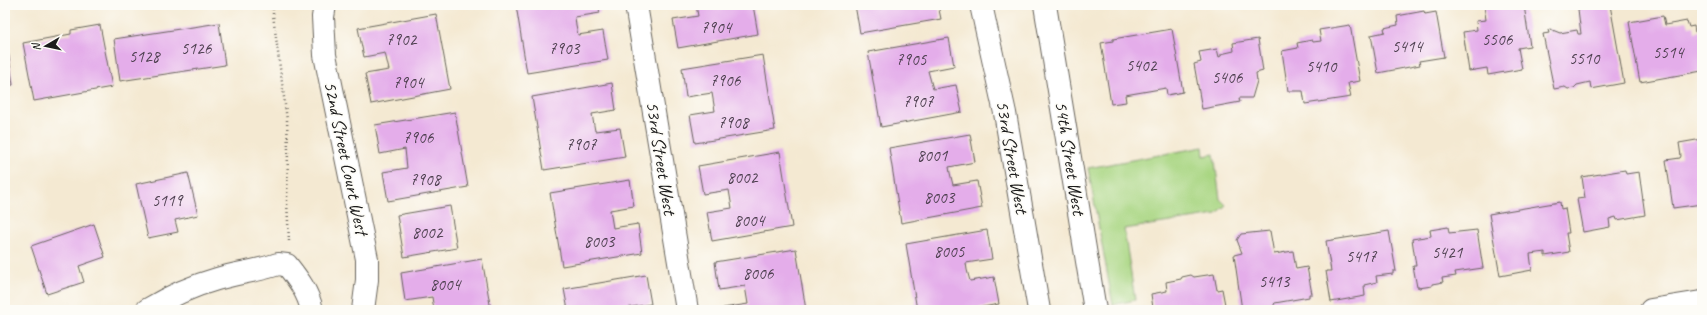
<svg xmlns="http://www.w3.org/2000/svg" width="1707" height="315" font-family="Caveat,sans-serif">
	<rect width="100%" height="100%" fill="#fdfcf7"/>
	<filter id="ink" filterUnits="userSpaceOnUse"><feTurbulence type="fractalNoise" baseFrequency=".025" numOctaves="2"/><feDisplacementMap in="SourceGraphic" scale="8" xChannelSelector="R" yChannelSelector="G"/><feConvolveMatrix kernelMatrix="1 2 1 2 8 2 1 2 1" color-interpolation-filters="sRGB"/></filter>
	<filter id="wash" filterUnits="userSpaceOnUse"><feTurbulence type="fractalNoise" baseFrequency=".012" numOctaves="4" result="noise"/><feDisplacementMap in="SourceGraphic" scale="16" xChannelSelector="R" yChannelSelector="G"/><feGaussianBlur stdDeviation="0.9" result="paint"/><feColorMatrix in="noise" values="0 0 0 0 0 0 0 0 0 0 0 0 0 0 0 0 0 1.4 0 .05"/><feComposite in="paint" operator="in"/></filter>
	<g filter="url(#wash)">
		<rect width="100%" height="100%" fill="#f4e9d2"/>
		<!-- green -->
		<path fill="#a9d682" stroke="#62794f" d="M 1203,147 L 1204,156 L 1214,154 L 1220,199 L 1226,205 L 1216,215 L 1124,229 L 1135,300 L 1113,305 L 1088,168 Z"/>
		<g id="blocks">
			<!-- building -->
			<path fill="#e4adea" d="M 516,5 L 598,5 L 600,13 L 575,17 L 576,26 L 578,35 L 603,31 L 608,60 L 527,73 Z
				M 696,5 L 753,5 L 758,34 L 678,48 L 673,20 L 698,16 Z
				M 855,5 L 938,5 L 941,19 L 860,33 Z
				M 1484,5 L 1524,5 L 1530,46 L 1518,48 L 1522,69 L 1488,75 L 1487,68 L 1469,71 L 1463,32 L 1477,30 L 1476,21 L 1486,20 Z
				M 1602,5 L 1610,5 L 1624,83 L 1591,89 L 1590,82 L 1577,85 L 1574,88 L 1568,89 L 1565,87 L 1554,89 L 1543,34 L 1549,33 L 1548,30 L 1550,29 L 1560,33 L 1577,30 L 1578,34 L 1581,34 L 1578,9 Z
				M 1424,11 L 1425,14 L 1436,12 L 1444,57 L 1419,61 L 1420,65 L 1378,73 L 1371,35 L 1385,32 L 1384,28 L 1398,25 L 1397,16 Z
				M 436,14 L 450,89 L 371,104 L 365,74 L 389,70 L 385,53 L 364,57 L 358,28 Z
				M 1663,16 L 1665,25 L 1687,21 L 1689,27 L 1694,26 L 1695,32 L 1702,31 L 1702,71 L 1640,82 L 1629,22 Z
				M 219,23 L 225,65 L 120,81 L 114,39 Z
				M 100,25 L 112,87 L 34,101 L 23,43 L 71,34 L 71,30 Z
				M 1350,25 L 1360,81 L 1348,83 L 1351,97 L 1305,104 L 1303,91 L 1288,91 L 1282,51 L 1298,48 L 1297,43 L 1312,40 L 1313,42 L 1321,41 L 1319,30 Z
				M 1172,29 L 1183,92 L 1167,95 L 1166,88 L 1125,95 L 1126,102 L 1111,104 L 1101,43 L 1113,41 L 1113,39 Z
				M 949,38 L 954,66 L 928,71 L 933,89 L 956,85 L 962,112 L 881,127 L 868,52 Z
				M 1258,39 L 1263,71 L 1256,73 L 1257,81 L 1252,98 L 1239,98 L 1240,102 L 1202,109 L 1194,64 L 1201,62 L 1199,52 L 1217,49 L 1219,57 L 1221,56 L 1221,54 L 1234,51 L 1233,43 Z
				M 5,50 L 8,50 L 13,85 L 5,86 Z
				M 763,55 L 775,130 L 695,143 L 690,115 L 715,111 L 712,93 L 686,97 L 682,68 Z
				M 612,83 L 616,110 L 592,114 L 595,131 L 620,128 L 625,157 L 544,170 L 532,97 Z
				M 455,112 L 468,187 L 388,201 L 383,172 L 407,168 L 405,149 L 380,154 L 375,125 Z
				M 970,134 L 975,162 L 949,167 L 950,173 L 953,185 L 977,181 L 982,208 L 901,223 L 889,148 Z
				M 1702,139 L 1702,204 L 1673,208 L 1666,160 L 1680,158 L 1681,156 L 1679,143 Z
				M 780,152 L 792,227 L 712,241 L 707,212 L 732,208 L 729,190 L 703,194 L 698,166 Z
				M 1625,170 L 1626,174 L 1639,172 L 1645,215 L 1617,220 L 1616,217 L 1609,219 L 1610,227 L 1583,232 L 1577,199 L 1585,198 L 1582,177 Z
				M 188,173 L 198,215 L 175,220 L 178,232 L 148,238 L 136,184 Z
				M 630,180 L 634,206 L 610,210 L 613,228 L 638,224 L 642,253 L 562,266 L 550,193 Z
				M 1560,202 L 1561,209 L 1565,208 L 1569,233 L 1566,233 L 1569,252 L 1545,256 L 1545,252 L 1530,254 L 1532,270 L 1500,276 L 1489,214 Z
				M 450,206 L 457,248 L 404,257 L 397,215 Z
				M 94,224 L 105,257 L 79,266 L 84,282 L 47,294 L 31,246 Z
				M 1448,227 L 1449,233 L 1477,230 L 1483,268 L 1455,272 L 1456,276 L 1442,278 L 1443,282 L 1432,284 L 1432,286 L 1419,288 L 1419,287 L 1417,287 L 1413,266 L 1416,266 L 1412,239 L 1431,236 L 1430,230 Z
				M 987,230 L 992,259 L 966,263 L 967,270 L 970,281 L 994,277 L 999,304 L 967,310 L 917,310 L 906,244 Z
				M 1270,231 L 1274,254 L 1293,251 L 1296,269 L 1307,267 L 1312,294 L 1309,294 L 1309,297 L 1275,303 L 1274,304 L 1275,310 L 1242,310 L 1234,255 L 1242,253 L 1237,240 L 1241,234 Z
				M 1389,231 L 1396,271 L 1393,271 L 1393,274 L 1376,276 L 1377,282 L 1364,285 L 1365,296 L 1331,302 L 1326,271 L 1331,271 L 1326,241 Z
				M 796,249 L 806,310 L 723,310 L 723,308 L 748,304 L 745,286 L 719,290 L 715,262 Z
				M 482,259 L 491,310 L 434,310 L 432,297 L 405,301 L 401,273 Z
				M 1214,274 L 1217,290 L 1222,289 L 1226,310 L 1148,310 L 1153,308 L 1151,294 L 1167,291 L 1166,282 L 1181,279 L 1182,277 L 1191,275 L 1194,277 Z
				M 646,275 L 651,304 L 625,308 L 625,310 L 568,310 L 564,289 Z"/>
		</g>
	</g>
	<g filter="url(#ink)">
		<use href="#blocks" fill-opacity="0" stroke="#68645c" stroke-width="1"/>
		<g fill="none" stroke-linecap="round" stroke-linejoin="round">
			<!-- minor casing -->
			<g stroke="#68645c" stroke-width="24">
				<path id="minor" d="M 325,5 L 323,17 L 325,55 L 367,259 L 367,280 L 363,310
					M 636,5 L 687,310
					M 981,5 L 1005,113 L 1039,310
					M 1045,5 L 1095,310
					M 147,310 C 170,296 192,286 217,279 C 237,273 258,271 278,264 L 287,265 C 298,279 308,292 312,310
					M 1651,310 L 1701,302"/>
			</g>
			<!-- path -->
			<path stroke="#68645c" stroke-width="2.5" stroke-dasharray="1 3" stroke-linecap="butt" d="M 273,5 L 273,15 L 287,120 L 288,150 L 287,202 L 289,241"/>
			<!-- minor -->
			<use href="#minor" stroke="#fff" stroke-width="22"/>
		</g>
	</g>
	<g text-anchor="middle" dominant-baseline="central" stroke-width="3.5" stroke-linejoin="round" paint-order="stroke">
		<!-- number labels -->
		<g font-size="17" fill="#4e4050">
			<text x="716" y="27">7904</text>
			<text x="401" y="39">7902</text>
			<text x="1497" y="39">5506</text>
			<text x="1407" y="46">5414</text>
			<text x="196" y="48">5126</text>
			<text x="564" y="48">7903</text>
			<text x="1668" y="52">5514</text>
			<text x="144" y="56">5128</text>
			<text x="1584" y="58">5510</text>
			<text x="911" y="59">7905</text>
			<text x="1141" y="65">5402</text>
			<text x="1321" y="66">5410</text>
			<text x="1227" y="77">5406</text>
			<text x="725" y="80">7906</text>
			<text x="408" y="82">7904</text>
			<text x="918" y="101">7907</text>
			<text x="733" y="122">7908</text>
			<text x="418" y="137">7906</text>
			<text x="581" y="144">7907</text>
			<text x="932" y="155">8001</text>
			<text x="742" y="177">8002</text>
			<text x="425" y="179">7908</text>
			<text x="939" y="197">8003</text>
			<text x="167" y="200">5119</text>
			<text x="749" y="220">8004</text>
			<text x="427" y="232">8002</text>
			<text x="599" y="241">8003</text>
			<text x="949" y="251">8005</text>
			<text x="1447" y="252">5421</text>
			<text x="1361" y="256">5417</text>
			<text x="758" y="273">8006</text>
			<text x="1274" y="281">5413</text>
			<text x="445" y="284">8004</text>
		</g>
		<!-- street labels -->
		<g font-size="19" fill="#1c1c1c" stroke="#fdfcf7">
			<text transform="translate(1012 157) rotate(80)">53rd Street West</text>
			<text transform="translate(346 158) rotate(78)">52nd Street Court West</text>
			<text transform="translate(661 158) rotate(81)">53rd Street West</text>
			<text transform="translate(1070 158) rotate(81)">54th Street West</text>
		</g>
	</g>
	<!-- margin -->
	<rect width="1707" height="315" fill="none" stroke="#fdfcf7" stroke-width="20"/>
	<!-- north arrow -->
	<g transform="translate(46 46) rotate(261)" stroke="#fdfcf7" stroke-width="3" paint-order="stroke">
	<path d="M0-3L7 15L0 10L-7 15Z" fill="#1c1c1c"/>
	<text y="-6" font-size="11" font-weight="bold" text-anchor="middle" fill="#1c1c1c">N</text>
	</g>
</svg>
